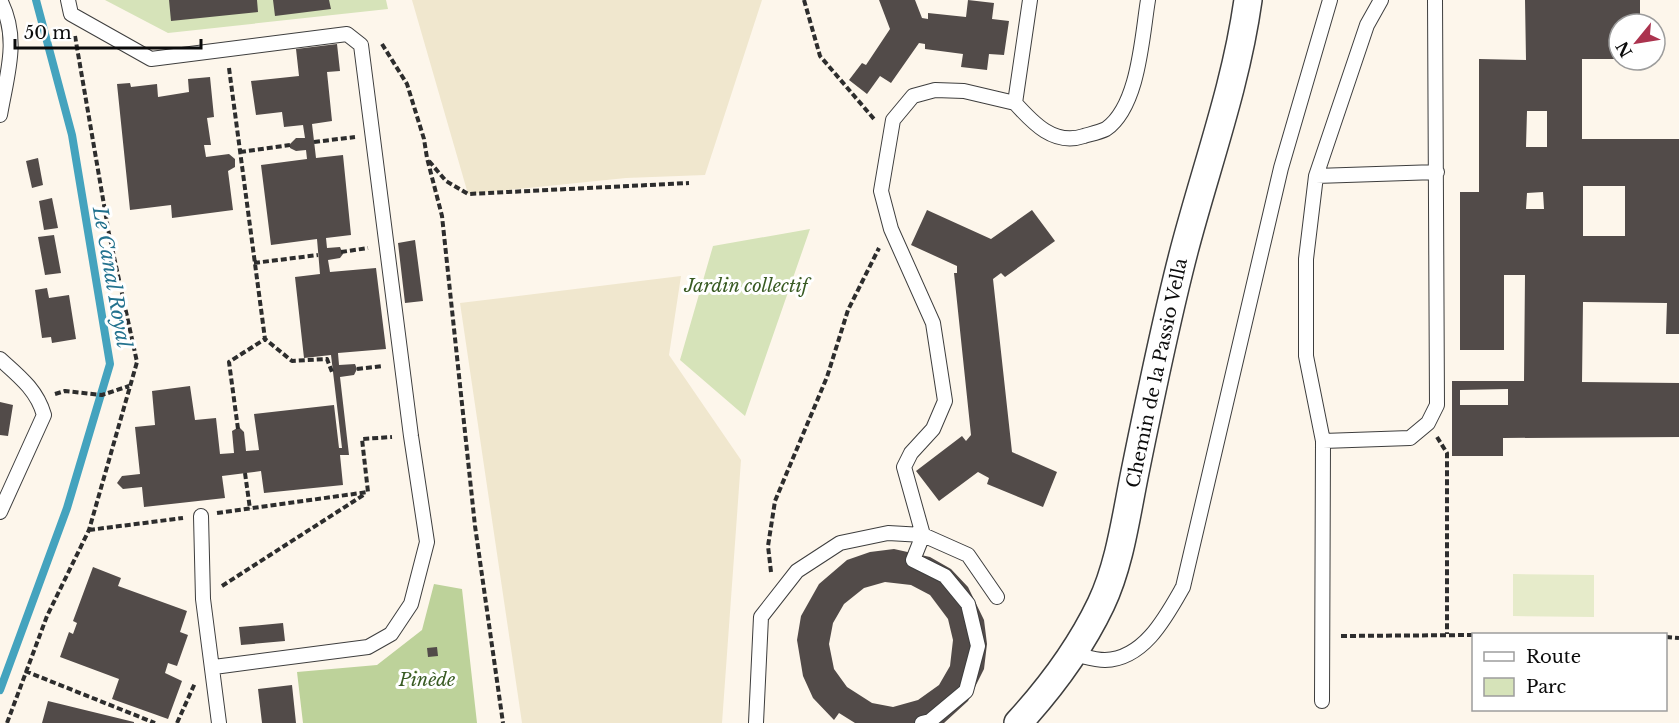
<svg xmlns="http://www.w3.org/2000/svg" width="1679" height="723" font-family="'Libre Baskerville',serif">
	<rect width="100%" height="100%" fill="#fdf6eb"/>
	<!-- farmland -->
	<path fill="#f0e7ce" d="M 412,0 L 762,0 L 705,175 L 626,178 L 468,194 Z
		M 681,276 L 669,355 L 741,460 L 722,723 L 522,723 L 460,303 Z"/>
	<!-- green -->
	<path fill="#d6e3b9" d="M 105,0 L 386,0 L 388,9 L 168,33 Z
		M 810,229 L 745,416 L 680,360 L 713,246 Z"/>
	<!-- forest -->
	<path fill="#bdd29a" d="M 434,584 L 462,589 L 477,723 L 303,723 L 297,672 L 377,665 L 422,630 Z"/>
	<!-- pitch -->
	<path fill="#e6ebca" d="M 1513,574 L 1594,575 L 1594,617 L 1513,616 Z"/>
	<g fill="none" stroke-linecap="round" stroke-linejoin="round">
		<!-- stream -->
		<path stroke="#44a3be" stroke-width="8" d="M 0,690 L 67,508 L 110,364 L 72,135 L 36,0"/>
	</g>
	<!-- building -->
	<path fill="#524b49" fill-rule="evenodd" d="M 169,0 L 257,0 L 258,12 L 171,21 Z
		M 273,0 L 329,0 L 331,9 L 275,16 Z
		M 879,0 L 915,0 L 922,18 L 928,19 L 928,13 L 966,17 L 968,0 L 994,3 L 992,19 L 1009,21 L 1004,55 L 989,54 L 987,70 L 961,67 L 963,54 L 925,49 L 925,44 L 919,43 L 891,83 L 880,76 L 867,94 L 849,80 L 862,63 L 866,65 L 890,29 Z
		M 1525,0 L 1640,0 L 1640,24 L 1619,24 L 1619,59 L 1582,59 L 1582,139 L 1679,139 L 1679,334 L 1666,334 L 1667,303 L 1583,302 L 1582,382 L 1679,383 L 1679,437 L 1503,438 L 1503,456 L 1452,456 L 1452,381 L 1524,381 L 1525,275 L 1504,275 L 1504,350 L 1460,350 L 1460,192 L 1479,192 L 1479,59 L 1526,60 ZM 1527,111 L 1547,111 L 1547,147 L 1526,147 ZM 1583,186 L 1625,186 L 1625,236 L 1583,236 ZM 1543,192 L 1544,209 L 1526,209 L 1527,193 ZM 1508,389 L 1508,405 L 1460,405 L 1460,390 Z
		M 337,44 L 340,71 L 327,72 L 332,121 L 312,124 L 316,158 L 343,155 L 351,235 L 326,238 L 327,248 L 340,247 L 343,254 L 340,258 L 328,260 L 330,272 L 376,268 L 386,349 L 338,353 L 339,365 L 355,364 L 357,369 L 354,375 L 340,377 L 349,455 L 340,455 L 343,485 L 264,493 L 261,471 L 222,476 L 225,498 L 144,507 L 142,487 L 123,489 L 117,483 L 122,476 L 140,474 L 135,427 L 155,425 L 152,391 L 190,386 L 195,420 L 216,418 L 220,454 L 234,453 L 232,431 L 239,427 L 244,432 L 246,451 L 259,450 L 254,414 L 334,405 L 339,448 L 342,448 L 331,355 L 304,358 L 295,277 L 320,274 L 317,239 L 271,245 L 261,165 L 307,159 L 306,150 L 296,151 L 290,148 L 290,144 L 296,138 L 305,138 L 303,125 L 284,127 L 282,112 L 256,115 L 251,81 L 299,76 L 296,49 Z
		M 210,77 L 214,117 L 207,118 L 211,145 L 204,145 L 206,157 L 229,154 L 235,159 L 235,167 L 228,171 L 233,210 L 172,218 L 171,205 L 130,210 L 117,84 L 130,83 L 131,87 L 157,84 L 158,97 L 189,92 L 188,79 Z
		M 38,158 L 43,185 L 32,188 L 26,161 Z
		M 52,198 L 58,228 L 44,230 L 39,201 Z
		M 927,210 L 991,239 L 1032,210 L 1055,241 L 1005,277 L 1001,273 L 993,279 L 1012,452 L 1057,472 L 1043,507 L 987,484 L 989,478 L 978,472 L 939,501 L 916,471 L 962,436 L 966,441 L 971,435 L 954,273 L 957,273 L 957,266 L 911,245 Z
		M 54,235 L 61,273 L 45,275 L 38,237 Z
		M 415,240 L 423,301 L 405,303 L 398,243 Z
		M 47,288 L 49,298 L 69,295 L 76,339 L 52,343 L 51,337 L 42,338 L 35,290 Z
		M 0,402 L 13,405 L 8,436 L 0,435 Z
		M 894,549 L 930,557 L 951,569 L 968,587 L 984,620 L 987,644 L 984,669 L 968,701 L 944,723 L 855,723 L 839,713 L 834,720 L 813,698 L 803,676 L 797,640 L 801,616 L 819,584 L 847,560 L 870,552 ZM 885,582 L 911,585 L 930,595 L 948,619 L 953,640 L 950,666 L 939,685 L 918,700 L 893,707 L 872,703 L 847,687 L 834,669 L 829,644 L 833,623 L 844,604 L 864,588 Z
		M 93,567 L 121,578 L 118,586 L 187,611 L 180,632 L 188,635 L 177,666 L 168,663 L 165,673 L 182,681 L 168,719 L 112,699 L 119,679 L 60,657 L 69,632 L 73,634 L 77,623 L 73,621 Z
		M 283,623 L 285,641 L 241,645 L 239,627 Z
		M 437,647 L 438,656 L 428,657 L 427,648 Z
		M 292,685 L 296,723 L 262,723 L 258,689 Z
		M 48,701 L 134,722 L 134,723 L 42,723 Z"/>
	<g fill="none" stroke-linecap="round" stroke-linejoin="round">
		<!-- service casing -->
		<g stroke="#3e3e3e" stroke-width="16">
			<path id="service" d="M 68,0 L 71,14 L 151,59 L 347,34 L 361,45 L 411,436 L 427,542 L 411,604 L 391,634 L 368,647 L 214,667
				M 1030,0 L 1015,103 C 1033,123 1054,146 1084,136 C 1091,134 1100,132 1106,129 C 1139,106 1142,36 1148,0
				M 0,115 C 7,74 20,38 0,0
				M 1316,176 L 1437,172
				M 0,359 C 19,376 37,390 44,415 L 0,512
				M 1323,441 L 1410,438 L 1428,423 L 1437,405 L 1435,0
				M 201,516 L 203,599 L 219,723
				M 1073,654 C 1083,656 1095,660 1105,660 C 1144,659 1166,617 1183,587 L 1281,168 L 1330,0
				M 1322,701 L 1323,441 L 1306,356 L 1306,259 L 1316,176 L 1367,25 L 1381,0
				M 756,723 L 761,617 L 797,571 L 840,543 L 888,533 L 923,535 L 968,555 L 997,597
				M 922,723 L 930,721 L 966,691 L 978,646 L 968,604 L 945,576 L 913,560 L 923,535 L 904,467 L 911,453 L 933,429 L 945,401 L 933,323 L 891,229 L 881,191 L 893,120 L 913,96 L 935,90 L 964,91 L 1015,103"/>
		</g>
		<!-- minor casing -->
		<g stroke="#3e3e3e" stroke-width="30">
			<path id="minor" d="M 1018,723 C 1051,687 1080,648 1101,604 C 1120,564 1126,516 1135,472 C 1150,398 1165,324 1184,251 C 1206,167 1236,86 1248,0"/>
		</g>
		<!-- path -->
		<path stroke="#2d2d2d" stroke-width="4" stroke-dasharray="6 3" stroke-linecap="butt" d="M 804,0 L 820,56 L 874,119
			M 382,44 L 407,84 L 424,139 L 427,158 L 442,216 L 475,526 L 503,723
			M 229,68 L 265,339 L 292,361 L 327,359 L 332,372
			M 314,142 L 355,137
			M 240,152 L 290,145
			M 429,161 L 446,181 L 468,194 L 689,183
			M 341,252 L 368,248
			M 254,263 L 318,255
			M 357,369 L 383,366
			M 55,394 L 65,391 L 102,395 L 129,386
			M 238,429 L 229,362 L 265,339
			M 1437,437 L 1447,453 L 1447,634
			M 245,473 L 250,509
			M 217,513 L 368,492 L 362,439 L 392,437
			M 89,530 L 183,518
			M 771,572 L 768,546 L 775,501 L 827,377 L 848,310 L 879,248
			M 222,586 L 365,494
			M 1341,636 L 1474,635
			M 1666,637 L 1679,638
			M 25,671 L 155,723
			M 7,723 L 47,616 L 89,530 L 137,362 L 109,234 L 75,36
			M 177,723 L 195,683"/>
		<!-- service -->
		<use href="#service" stroke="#fff" stroke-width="14"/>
		<!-- minor -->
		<use href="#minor" stroke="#fff" stroke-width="27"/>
	</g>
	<g text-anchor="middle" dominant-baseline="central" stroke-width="6" stroke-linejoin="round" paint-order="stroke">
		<!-- park labels -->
		<g font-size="18" font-style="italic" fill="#395b23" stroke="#fff">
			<text x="746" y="286">Jardin collectif</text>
			<text x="427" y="680">Pinède</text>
		</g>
		<!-- street labels -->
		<g font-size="18" fill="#0b0b0b" stroke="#fff">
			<text transform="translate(1157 373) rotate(-78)">Chemin de la Passio Vella</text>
		</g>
		<!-- water labels -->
		<g font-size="20" font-style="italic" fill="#23728e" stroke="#fff">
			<text transform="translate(112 277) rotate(80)">Le Canal Royal</text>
		</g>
	</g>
	<!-- legend -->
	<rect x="1472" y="633" width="195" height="78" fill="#ffffff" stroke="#9d9d9d" stroke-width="1.5"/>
	<rect x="1484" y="652" width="30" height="9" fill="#ffffff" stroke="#9d9d9d" stroke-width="1.5"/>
	<text x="1526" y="663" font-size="18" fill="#0b0b0b">Route</text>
	<rect x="1484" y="678" width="30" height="18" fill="#d6e3b9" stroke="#9d9d9d" stroke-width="1.5"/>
	<text x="1526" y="693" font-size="18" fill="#0b0b0b">Parc</text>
	<!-- north arrow -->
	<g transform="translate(1637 42) rotate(240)"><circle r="28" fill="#ffffff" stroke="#9d9d9d" stroke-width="1.5"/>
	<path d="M0-4.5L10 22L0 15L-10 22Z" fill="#ab334e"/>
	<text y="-9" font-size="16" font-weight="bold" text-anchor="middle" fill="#0b0b0b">N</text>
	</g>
	<!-- scale -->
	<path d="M15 39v9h186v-9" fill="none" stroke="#0b0b0b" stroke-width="3"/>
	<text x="24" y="39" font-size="18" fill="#0b0b0b" stroke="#ffffff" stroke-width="4.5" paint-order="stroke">50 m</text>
</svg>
